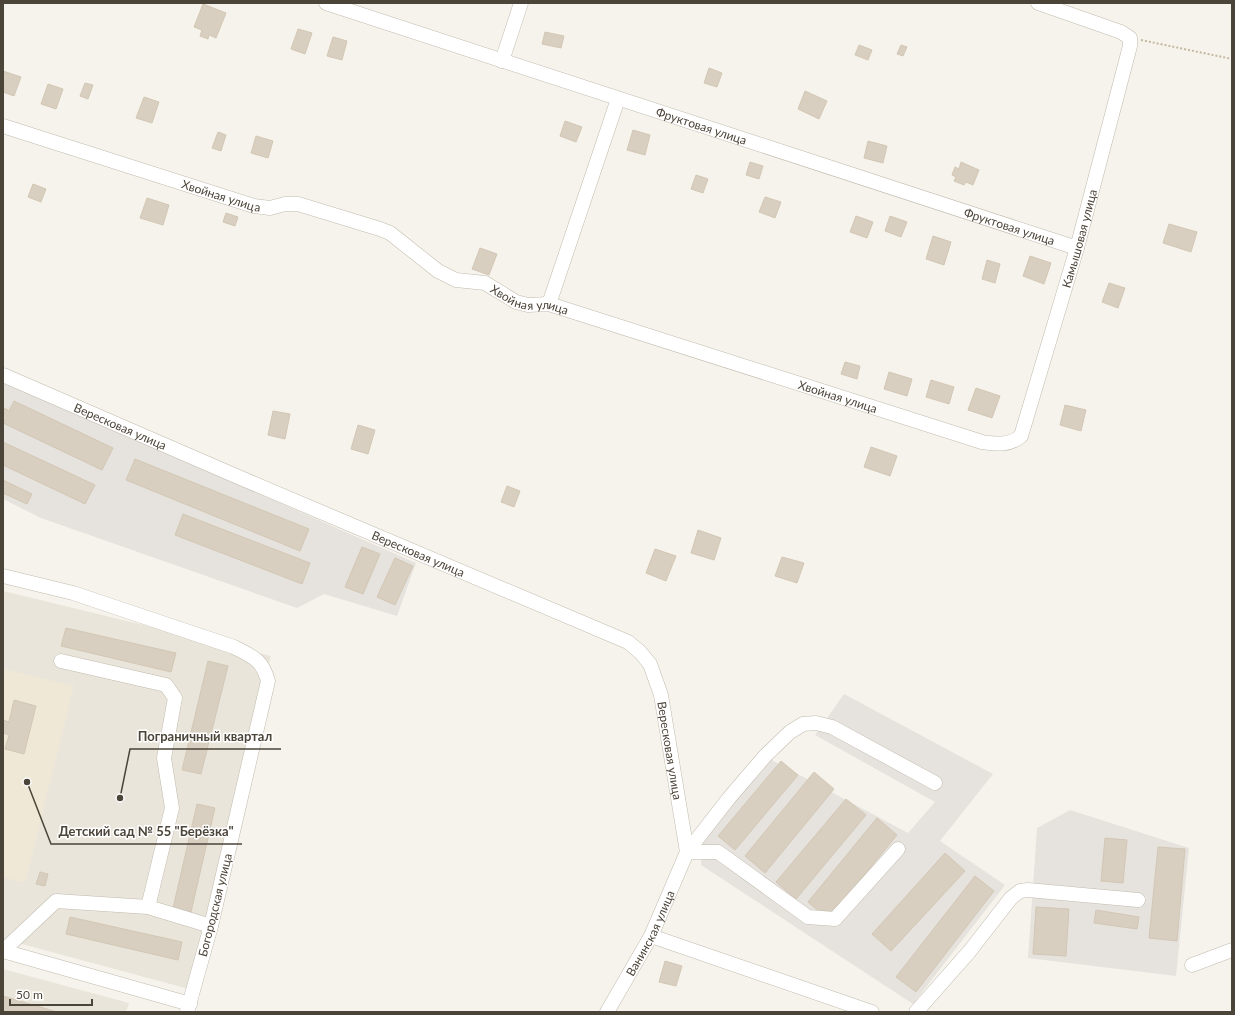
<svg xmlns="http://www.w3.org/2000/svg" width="1235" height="1015" font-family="Lato,sans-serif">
	<rect width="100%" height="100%" fill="#f6f3ec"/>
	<!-- residential -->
	<path fill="#eae5da" d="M 3,591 L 271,656 L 189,989 L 3,939 Z
		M 3,969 L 129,1003 L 126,1012 L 3,1012 Z"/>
	<!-- industrial -->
	<path fill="#e6e2dd" d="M 3,381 L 416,563 L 397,616 L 324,594 L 297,608 L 41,518 L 3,499 Z
		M 844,694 L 993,774 L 940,841 L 1005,885 L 913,1004 L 701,865 L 703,833 L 766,757 L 908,833 L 935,802 L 815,735 Z
		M 1070,810 L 1189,848 L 1176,976 L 1028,958 L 1037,828 Z"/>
	<!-- education -->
	<path fill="#efe8d6" d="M 3,669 L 74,686 L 25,883 L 3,877 Z"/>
	<!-- building -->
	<path fill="#d8cfc1" stroke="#d3c7b4" d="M 203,4 L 226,13 L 216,38 L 209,35 L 208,39 L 200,36 L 202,30 L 194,27 Z
		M 298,29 L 312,33 L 305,54 L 291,49 Z
		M 545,32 L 564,36 L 561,48 L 542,44 Z
		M 333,37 L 347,41 L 342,60 L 327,56 Z
		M 859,45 L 872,50 L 868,60 L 855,55 Z
		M 901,45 L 907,47 L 903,56 L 897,54 Z
		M 709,68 L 722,73 L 717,87 L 704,83 Z
		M 3,71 L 21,77 L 14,96 L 3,92 Z
		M 85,83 L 93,85 L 88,99 L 80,96 Z
		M 48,84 L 63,89 L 56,109 L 41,104 Z
		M 805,91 L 827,101 L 819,119 L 798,109 Z
		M 144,97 L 159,102 L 152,123 L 136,118 Z
		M 565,121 L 582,127 L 576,142 L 560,136 Z
		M 633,130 L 650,135 L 645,155 L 627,150 Z
		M 218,132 L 226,135 L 221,151 L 212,148 Z
		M 256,136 L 273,141 L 268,158 L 251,153 Z
		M 868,141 L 887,146 L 883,163 L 864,158 Z
		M 750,162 L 763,166 L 759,179 L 746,175 Z
		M 961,162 L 979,170 L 973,185 L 966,182 L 964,185 L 954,181 L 956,177 L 952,175 L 955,167 L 959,169 Z
		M 696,175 L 708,179 L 703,193 L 691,189 Z
		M 33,184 L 46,189 L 41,202 L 28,197 Z
		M 765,197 L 781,202 L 775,218 L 759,212 Z
		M 147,198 L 169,205 L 163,225 L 140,218 Z
		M 226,213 L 238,217 L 235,226 L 223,222 Z
		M 856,216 L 873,222 L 867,238 L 850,232 Z
		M 890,216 L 907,222 L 901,237 L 885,231 Z
		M 1169,224 L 1197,232 L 1191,252 L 1163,243 Z
		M 933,236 L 951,242 L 944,265 L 926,259 Z
		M 480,248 L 497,254 L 489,275 L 472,269 Z
		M 1030,256 L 1051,263 L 1044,284 L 1023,276 Z
		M 987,260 L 1000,264 L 995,283 L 982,279 Z
		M 1109,283 L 1125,288 L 1118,308 L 1102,302 Z
		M 845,362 L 860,366 L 857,379 L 841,374 Z
		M 889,372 L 912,379 L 907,396 L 884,389 Z
		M 931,380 L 954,387 L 949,404 L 926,397 Z
		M 976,388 L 1000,396 L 992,418 L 968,410 Z
		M 14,401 L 113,448 L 102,470 L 3,423 Z
		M 1065,405 L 1086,410 L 1081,431 L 1060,425 Z
		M 3,408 L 8,410 L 3,419 Z
		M 273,411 L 290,414 L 285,439 L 268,435 Z
		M 358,425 L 375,430 L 368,454 L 351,449 Z
		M 3,442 L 95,485 L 85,504 L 3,465 Z
		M 871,447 L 897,456 L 890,476 L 864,467 Z
		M 135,459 L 309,529 L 300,551 L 126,480 Z
		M 3,480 L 32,494 L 27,504 L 3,493 Z
		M 507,486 L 520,491 L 514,507 L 501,502 Z
		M 183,514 L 310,563 L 302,584 L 175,535 Z
		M 698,530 L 721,538 L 714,560 L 691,553 Z
		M 362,547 L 380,554 L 363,594 L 345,587 Z
		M 655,549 L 676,556 L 666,581 L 646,573 Z
		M 782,557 L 804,563 L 797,583 L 775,576 Z
		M 395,558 L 413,566 L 395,605 L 377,597 Z
		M 66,628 L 176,653 L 171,672 L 61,646 Z
		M 208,661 L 228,666 L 201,774 L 182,770 Z
		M 14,700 L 36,706 L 24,754 L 5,749 L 9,735 L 3,733 L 3,720 L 9,722 Z
		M 781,761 L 798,775 L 735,850 L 718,836 Z
		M 814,772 L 834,789 L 765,873 L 745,856 Z
		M 846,799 L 866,815 L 796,899 L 776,882 Z
		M 197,804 L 215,808 L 191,912 L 173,908 Z
		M 877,818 L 897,835 L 828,919 L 808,902 Z
		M 1105,838 L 1127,840 L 1123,883 L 1101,881 Z
		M 1158,847 L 1185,849 L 1177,941 L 1149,938 Z
		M 945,853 L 965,871 L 891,951 L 872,934 Z
		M 40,872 L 48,874 L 45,886 L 36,884 Z
		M 975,876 L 994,891 L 916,992 L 896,977 Z
		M 1036,907 L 1069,909 L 1066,956 L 1033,954 Z
		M 1096,910 L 1139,917 L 1137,929 L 1094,923 Z
		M 70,917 L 182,942 L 178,960 L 66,934 Z
		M 665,961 L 682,966 L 676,986 L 659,982 Z
		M 3,996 L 57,1012 L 3,1012 Z"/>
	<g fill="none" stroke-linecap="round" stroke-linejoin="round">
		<!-- minor casing -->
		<g stroke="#c2bbae" stroke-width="15">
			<g id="minor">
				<path id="s1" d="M 326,3 L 1077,248"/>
				<path d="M 502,61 L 521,3"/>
				<path id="s2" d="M 3,126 L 254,206 L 270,208 L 285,204 L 298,204 L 380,229 L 390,233 L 438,271 L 456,280 L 485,283 L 516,302 L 528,305 L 549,304 L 982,442 C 996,444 1009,446 1021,436 L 1077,248 L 1130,46 L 1130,38 L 1121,32 L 1038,3"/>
				<path d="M 549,304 L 618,99"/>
				<path id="s3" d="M 3,375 L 243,479 L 628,642 L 640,652 L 650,664 L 661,695 L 687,852"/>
				<path d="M 3,576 L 73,593 L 234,647 C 253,657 262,659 268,681 L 211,926 L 187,1012"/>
				<path d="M 687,852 L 718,852 L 808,917 L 835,919 L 898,849"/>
				<path d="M 148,907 L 211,926"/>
				<path d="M 651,936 L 872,1012"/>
				<path d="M 3,951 L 56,901 L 148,907 L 172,808 L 164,758 L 175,698 L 166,685 L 61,661"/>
				<path d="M 3,951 L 190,1004"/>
				<path d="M 1192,965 L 1232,950"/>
				<path id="s4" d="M 607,1012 L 651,936 L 687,852 L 729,798 L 765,756 L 790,732 L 803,724 L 816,723 L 832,727 L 935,783"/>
				<path d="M 916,1012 L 969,952 L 1011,898 L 1020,891 L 1028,890 L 1138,900"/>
			</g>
		</g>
		<!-- path -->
		<path stroke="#c4b79f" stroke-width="2" stroke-dasharray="2 2" stroke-linecap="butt" d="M 1141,40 L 1232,59"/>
		<!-- minor -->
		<use href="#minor" stroke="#fff" stroke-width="14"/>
	</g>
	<g text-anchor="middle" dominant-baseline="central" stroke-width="3" stroke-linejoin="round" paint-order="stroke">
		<!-- street labels -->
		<g font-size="12" fill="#4b4439" stroke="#fff">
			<text stroke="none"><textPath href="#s1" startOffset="395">Фруктовая улица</textPath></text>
			<text stroke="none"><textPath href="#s2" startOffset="229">Хвойная улица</textPath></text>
			<text stroke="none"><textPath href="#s1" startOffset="719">Фруктовая улица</textPath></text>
			<text stroke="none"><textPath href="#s2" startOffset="1286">Камышовая улица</textPath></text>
			<text stroke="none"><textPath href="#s2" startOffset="564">Хвойная улица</textPath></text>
			<text stroke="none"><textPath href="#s2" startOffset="888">Хвойная улица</textPath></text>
			<text stroke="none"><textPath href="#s3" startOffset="128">Вересковая улица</textPath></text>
			<text stroke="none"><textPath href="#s3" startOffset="452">Вересковая улица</textPath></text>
			<text stroke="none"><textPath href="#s3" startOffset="800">Вересковая улица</textPath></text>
			<text transform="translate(215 905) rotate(-76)">Богородская улица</text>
			<text stroke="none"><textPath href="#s4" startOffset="90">Ванинская улица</textPath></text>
		</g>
	</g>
	<!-- callouts -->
	<path fill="none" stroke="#4b4439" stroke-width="1.5" d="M120 798L130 749H281M27 782L51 844H242"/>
	<g fill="#4b4439" stroke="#fff" stroke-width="1.5">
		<circle cx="120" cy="798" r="4"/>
		<circle cx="27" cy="782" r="4"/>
	</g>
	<g font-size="13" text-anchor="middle" font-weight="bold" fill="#4b4439" stroke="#fff" stroke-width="3" stroke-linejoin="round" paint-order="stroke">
		<text x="205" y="741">Пограничный квартал</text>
		<text x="146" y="836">Детский сад № 55 "Берёзка"</text>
	</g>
	<!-- border -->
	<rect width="1235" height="1015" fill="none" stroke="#4b4439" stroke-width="8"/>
	<!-- scale -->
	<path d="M10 999v6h82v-6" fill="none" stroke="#4b4439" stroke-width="2"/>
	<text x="16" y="999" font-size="12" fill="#4b4439" stroke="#ffffff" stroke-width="3" paint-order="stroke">50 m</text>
</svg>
